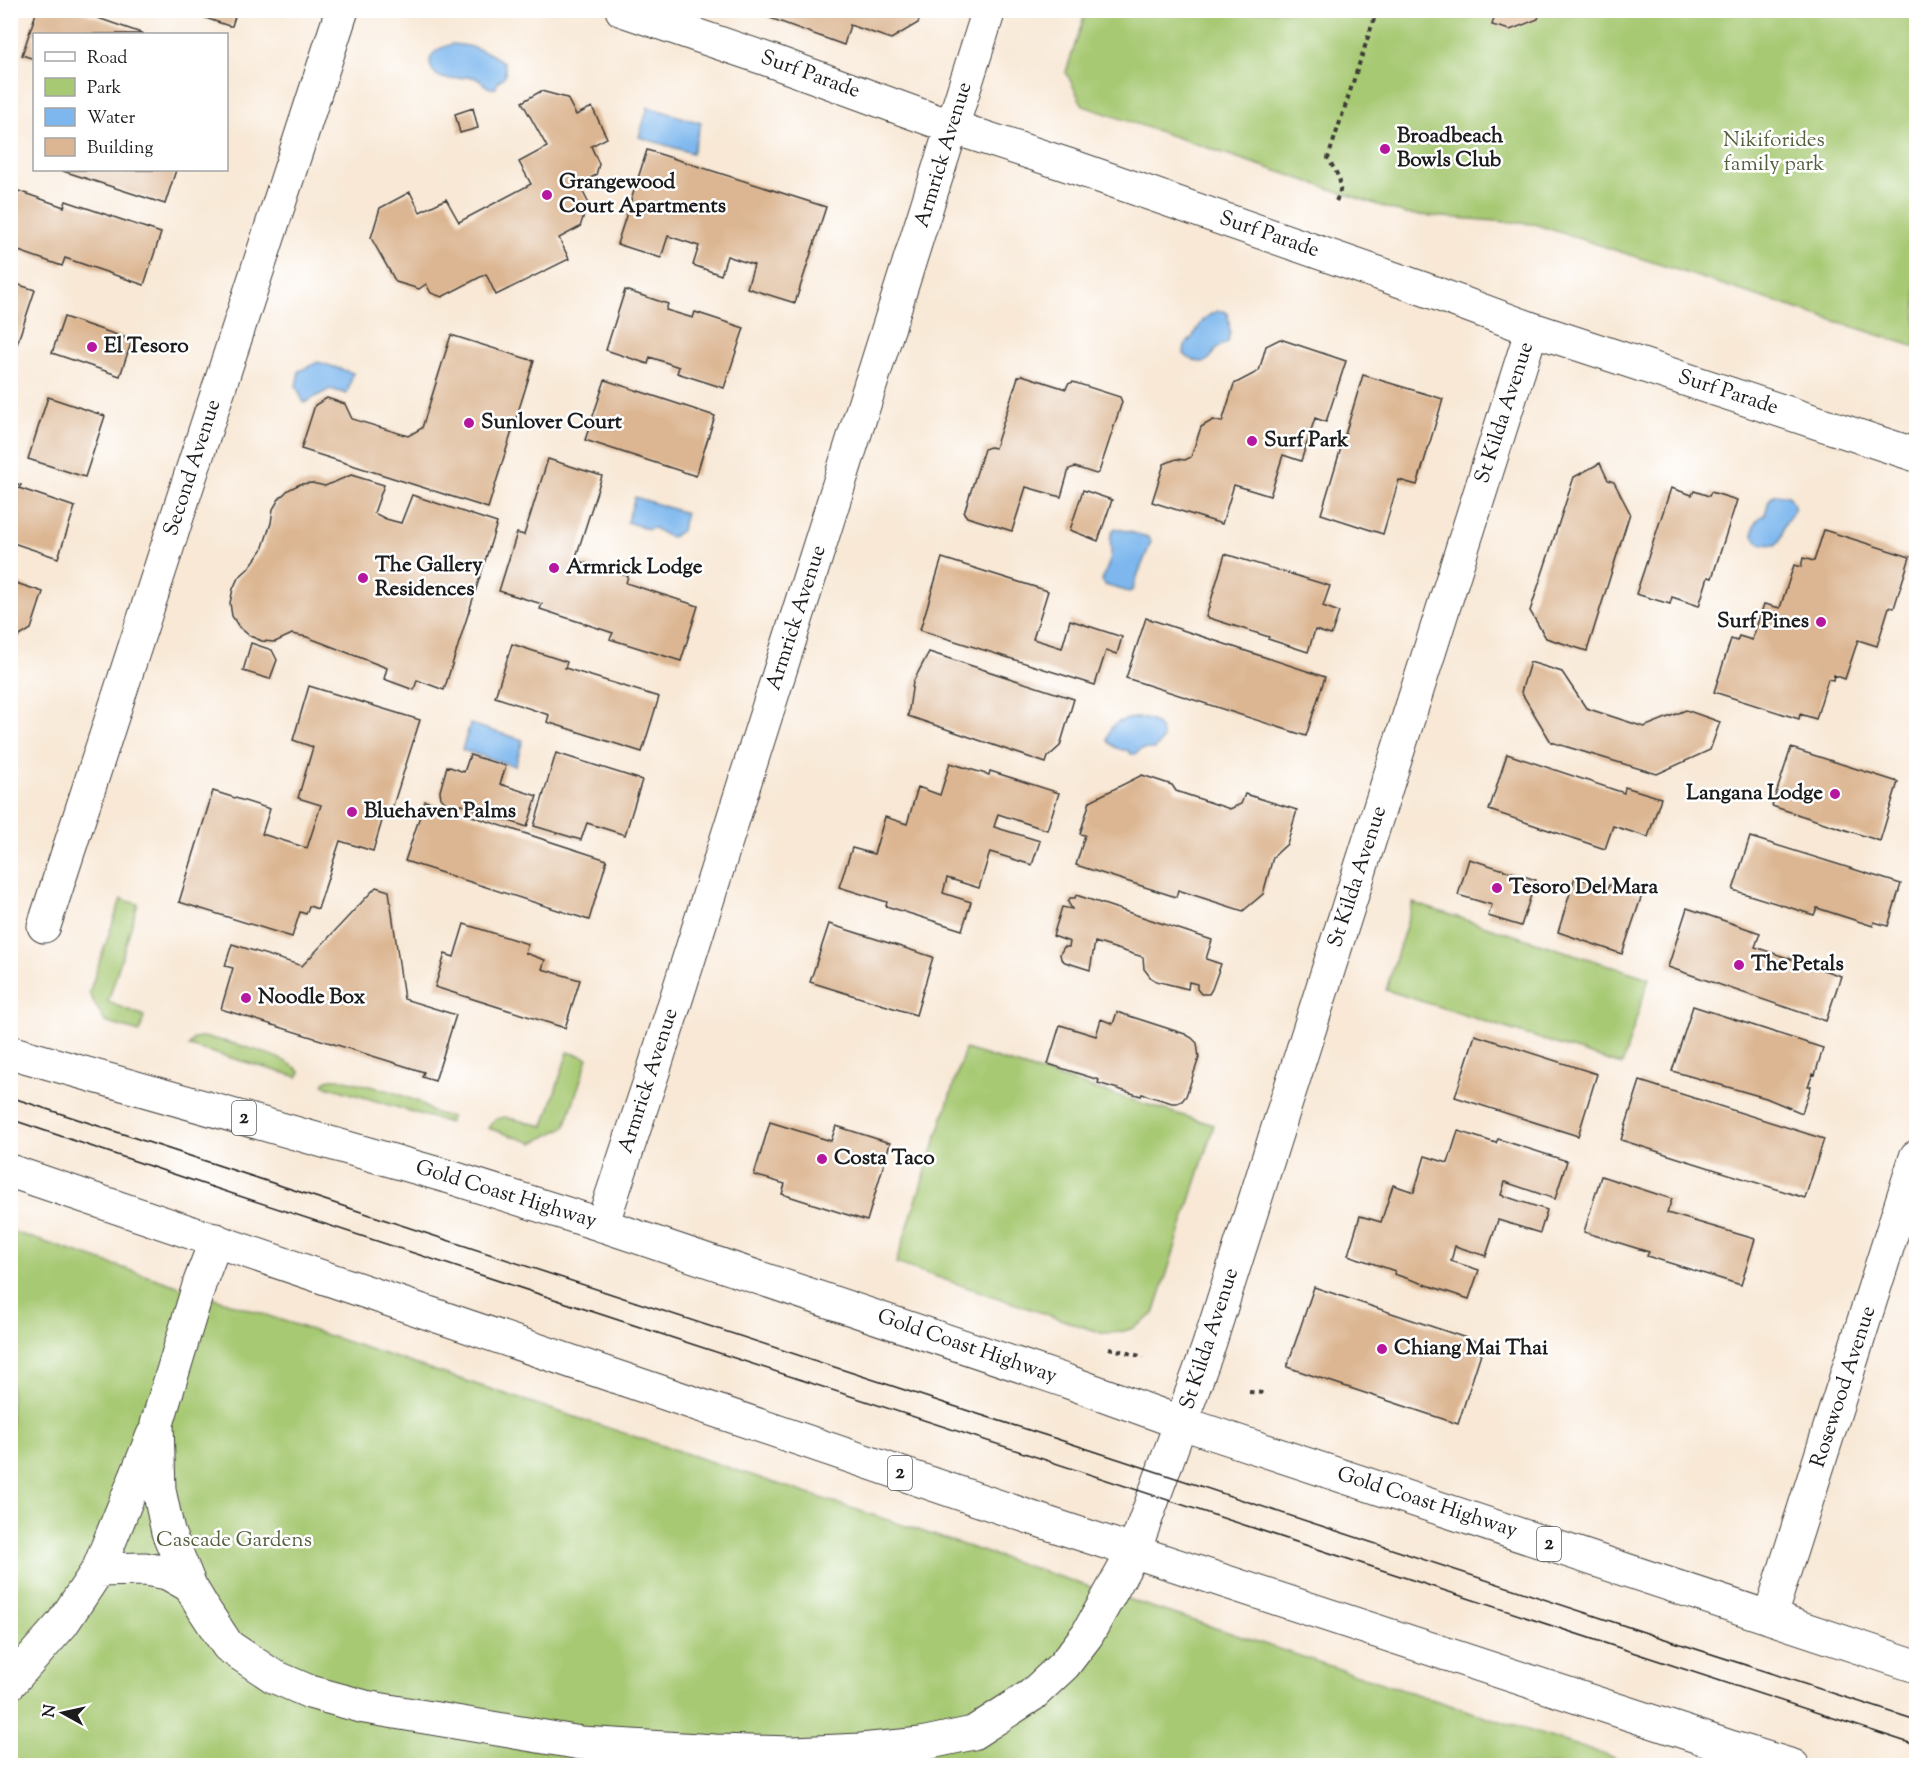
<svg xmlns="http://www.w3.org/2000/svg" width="1927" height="1776" font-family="'Sorts Mill Goudy',serif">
	<rect width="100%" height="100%" fill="#fff"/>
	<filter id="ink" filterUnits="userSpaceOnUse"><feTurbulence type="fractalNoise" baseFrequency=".0167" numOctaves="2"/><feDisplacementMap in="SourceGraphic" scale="12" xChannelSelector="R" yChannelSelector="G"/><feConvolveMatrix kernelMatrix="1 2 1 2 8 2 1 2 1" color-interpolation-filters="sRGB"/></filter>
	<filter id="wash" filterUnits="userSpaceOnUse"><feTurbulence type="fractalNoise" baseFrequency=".008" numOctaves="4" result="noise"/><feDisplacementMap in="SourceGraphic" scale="24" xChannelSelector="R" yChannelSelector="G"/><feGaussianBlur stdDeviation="1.35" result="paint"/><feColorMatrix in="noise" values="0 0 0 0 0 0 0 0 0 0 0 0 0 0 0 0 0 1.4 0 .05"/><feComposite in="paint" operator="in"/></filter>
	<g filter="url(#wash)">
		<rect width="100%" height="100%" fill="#f8e8d5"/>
		<!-- green -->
		<path fill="#a7c973" stroke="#627248" stroke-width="1.5" d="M 1086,11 L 1916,11 L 1916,347 L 1534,224 L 1405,214 L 1083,106 L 1066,72 Z
			M 121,899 L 138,904 L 108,1002 L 144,1016 L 140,1032 L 105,1022 L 89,993 Z
			M 1413,903 L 1649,978 L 1622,1065 L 1386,990 Z
			M 202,1037 C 223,1040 289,1056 300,1072 L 298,1077 L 189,1046 L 194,1038 Z
			M 965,1049 L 1214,1125 L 1154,1314 C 1134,1330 1126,1333 1101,1333 L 896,1263 Z
			M 568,1052 L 588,1058 L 565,1127 L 533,1143 L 488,1128 L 494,1120 L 504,1117 L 544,1126 Z
			M 330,1079 L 341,1079 L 390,1091 L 419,1102 L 432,1112 L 451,1117 L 449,1123 L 323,1085 L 325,1081 Z
			M 11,1231 L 1397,1688 L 1637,1765 L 11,1766 Z"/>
		<!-- water -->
		<path fill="#7db7ee" stroke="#4c6a85" stroke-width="1.5" d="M 452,44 C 470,45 489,51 504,63 C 506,71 507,77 498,81 L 496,88 C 486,90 484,82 476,78 C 464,74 454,82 443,78 C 432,75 425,61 435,52 C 439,48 446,46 452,44 Z
			M 648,107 L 701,123 L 692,153 L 639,137 Z
			M 1218,311 L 1224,311 L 1228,314 L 1230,332 L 1228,342 C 1225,344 1219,346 1216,349 C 1213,352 1213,356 1210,358 C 1203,366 1190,360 1184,354 L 1185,345 C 1201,332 1196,319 1218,311 Z
			M 318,362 L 353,373 L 347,394 L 330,389 L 304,403 L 296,386 L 299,371 Z
			M 1776,494 L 1789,496 C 1799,510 1793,511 1786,522 C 1781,530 1784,538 1776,545 L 1760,544 L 1753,536 C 1752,525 1756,520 1765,514 C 1769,505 1766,499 1776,494 Z
			M 635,497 L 686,513 L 681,531 L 672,537 L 667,536 L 654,528 L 648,529 L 627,522 Z
			M 1115,528 L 1148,537 L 1151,542 C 1145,559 1137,573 1133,590 L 1129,592 L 1105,585 L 1102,580 C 1105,572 1112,560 1111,551 C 1111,542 1108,536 1115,528 Z
			M 1134,718 C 1149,718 1162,722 1163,739 L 1155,749 L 1142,749 L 1135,754 L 1131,754 L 1128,750 C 1119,751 1114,747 1108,741 C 1107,724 1120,720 1134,718 Z
			M 470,724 L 523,740 L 515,766 L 462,750 Z"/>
		<g id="blocks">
			<!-- building -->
			<path fill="#dcb692" d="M 37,10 L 75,10 L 144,34 L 34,34 L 34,59 L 22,55 Z
				M 237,10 L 232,26 L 229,26 L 185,11 Z
				M 748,10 L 923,10 L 918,23 L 891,39 L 850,25 L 844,45 Z
				M 1486,10 L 1541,10 L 1538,19 L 1510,30 L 1492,25 L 1495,14 Z
				M 541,91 L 567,98 L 576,115 L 592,107 L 607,138 L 591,146 L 599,164 L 596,175 L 579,184 L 588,202 L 580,227 L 559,238 L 569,259 L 496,295 L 486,274 L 442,297 L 431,293 L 426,284 L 419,289 L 396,282 L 371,238 L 380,208 L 410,192 L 420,212 L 446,199 L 459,222 L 531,184 L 519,162 L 547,147 L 522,102 Z
				M 473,108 L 478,128 L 460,133 L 455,114 Z
				M 647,150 L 826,207 L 795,303 L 747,288 L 754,265 L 727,256 L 721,275 L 693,265 L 699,246 L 668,236 L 661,258 L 617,244 Z
				M 60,170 L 176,170 L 165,204 Z
				M 10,188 L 64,207 L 66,201 L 161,233 L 144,285 L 65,258 L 62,266 L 10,248 Z
				M 10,282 L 35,290 L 17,344 L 10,342 Z
				M 625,290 L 668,304 L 666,310 L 693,318 L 695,312 L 744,328 L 724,388 L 677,373 L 679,367 L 650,357 L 648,364 L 606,350 Z
				M 64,317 L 132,340 L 120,376 L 52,353 Z
				M 451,335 L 534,361 L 488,508 L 301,449 L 315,405 L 327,398 L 345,404 L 352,419 L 408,436 L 422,428 Z
				M 1280,339 L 1346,361 L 1326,422 L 1315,418 L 1301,461 L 1283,455 L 1270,496 L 1234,485 L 1222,524 L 1152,502 L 1164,464 L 1176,459 L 1185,460 L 1191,457 L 1201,427 L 1213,420 L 1222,422 L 1234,384 L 1259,371 L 1266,346 Z
				M 1022,375 L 1066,389 L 1068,384 L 1073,382 L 1120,397 L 1122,402 L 1099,472 L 1096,474 L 1075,467 L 1069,469 L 1061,497 L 1026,487 L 1012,531 L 967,517 L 964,513 L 984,449 L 990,447 L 995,448 L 1018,377 Z
				M 1363,375 L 1443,399 L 1417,485 L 1399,480 L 1383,534 L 1321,514 Z
				M 605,380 L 715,416 L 696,476 L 585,440 Z
				M 48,397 L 105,416 L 85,477 L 28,459 Z
				M 548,459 L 602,476 L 575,560 L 628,576 L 626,583 L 698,606 L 681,661 L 610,639 L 613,633 L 540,609 L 542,604 L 499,591 L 517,533 L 524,535 Z
				M 1600,463 L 1608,480 L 1614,482 L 1630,513 L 1587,651 L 1546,638 L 1530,611 L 1574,477 Z
				M 351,475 L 384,485 L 374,513 L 386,519 L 401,523 L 412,495 L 497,523 L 444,690 L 417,680 L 414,690 L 384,679 L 387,668 L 307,637 L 292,634 L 275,642 L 262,641 L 250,636 L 239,627 L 232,616 L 230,603 L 233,589 L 238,578 L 248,569 L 262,550 L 271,523 L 273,509 L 279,499 L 288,490 L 300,484 L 312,483 L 325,486 Z
				M 10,482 L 21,485 L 19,488 L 75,507 L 58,558 L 10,542 Z
				M 1671,488 L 1692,495 L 1694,491 L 1709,496 L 1711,492 L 1737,500 L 1712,578 L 1708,577 L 1699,606 L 1672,597 L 1670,604 L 1636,594 Z
				M 1083,490 L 1112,500 L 1098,541 L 1070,530 Z
				M 1824,530 L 1910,557 L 1894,608 L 1889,607 L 1877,646 L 1858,640 L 1845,679 L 1834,675 L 1833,680 L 1828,679 L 1816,719 L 1800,714 L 1799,719 L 1714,692 L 1731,639 L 1737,641 L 1739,636 L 1752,640 L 1764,604 L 1780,608 L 1794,565 L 1801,567 L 1803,558 L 1814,561 Z
				M 1225,554 L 1330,586 L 1323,606 L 1339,612 L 1331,635 L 1315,630 L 1308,652 L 1268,639 L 1269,637 L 1206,617 Z
				M 942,558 L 1048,591 L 1033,639 L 1062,648 L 1070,620 L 1122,637 L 1117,654 L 1106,651 L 1095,685 L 920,630 Z
				M 10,581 L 43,592 L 31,629 L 12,641 L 10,640 Z
				M 1146,618 L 1325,677 L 1306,736 L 1126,678 Z
				M 251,643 L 272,650 L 277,660 L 270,679 L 243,671 Z
				M 512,644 L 567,662 L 565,668 L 659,697 L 642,752 L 547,722 L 549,715 L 495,697 Z
				M 929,652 L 1074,699 L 1060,746 L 1048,757 L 1046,763 L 908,716 L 913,682 Z
				M 1530,662 L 1562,672 L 1586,708 L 1644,727 L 1686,710 L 1720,722 L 1710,750 L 1657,774 L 1551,742 L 1521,692 Z
				M 309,686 L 420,720 L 391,812 L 385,811 L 373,851 L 340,841 L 318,909 L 309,906 L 306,914 L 300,912 L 292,937 L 179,902 L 213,791 L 270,809 L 262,834 L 307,848 L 321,805 L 298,798 L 313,747 L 293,740 Z
				M 1791,748 L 1898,782 L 1880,841 L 1772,806 Z
				M 556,753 L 642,780 L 625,835 L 587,823 L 581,840 L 534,826 Z
				M 1507,754 L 1624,793 L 1625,787 L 1661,798 L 1648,837 L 1613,826 L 1605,849 L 1489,810 Z
				M 470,755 L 506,766 L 500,784 L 537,796 L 527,827 L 462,805 L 447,804 L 441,798 L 440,791 L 447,766 L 464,772 Z
				M 950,763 L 989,775 L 990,771 L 1059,793 L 1047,830 L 998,814 L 994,827 L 1040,841 L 1032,865 L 990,852 L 979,888 L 947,878 L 943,893 L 971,902 L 962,930 L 886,906 L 887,902 L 839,887 L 852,848 L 874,854 L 885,817 L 907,824 L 918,787 L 940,795 Z
				M 1142,775 L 1172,785 L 1176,791 L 1230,809 L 1241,804 L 1245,794 L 1297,810 L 1287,844 L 1273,857 L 1263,894 L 1243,911 L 1178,890 L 1176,897 L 1076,865 L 1085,835 L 1080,834 L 1090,801 Z
				M 425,801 L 607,860 L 589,920 L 405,861 Z
				M 1750,837 L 1901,884 L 1888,926 L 1874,922 L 1873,926 L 1817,908 L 1814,915 L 1733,890 Z
				M 1469,859 L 1536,880 L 1521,926 L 1488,916 L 1492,905 L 1458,895 Z
				M 1575,877 L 1608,888 L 1609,885 L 1642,895 L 1622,954 L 1558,932 Z
				M 376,887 L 389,891 L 404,999 L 456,1015 L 435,1081 L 422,1077 L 424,1072 L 221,1009 L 233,968 L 225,966 L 232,944 L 302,966 Z
				M 1076,895 L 1212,940 L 1206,959 L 1221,964 L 1212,989 L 1209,994 L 1201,994 L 1197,989 L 1197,984 L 1189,982 L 1188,989 L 1156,981 L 1151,978 L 1144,969 L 1143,957 L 1095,942 L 1090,970 L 1065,962 L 1061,959 L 1060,954 L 1064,947 L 1069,947 L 1070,942 L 1053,936 L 1062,907 L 1072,909 L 1068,902 L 1070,898 L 1075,898 Z
				M 1687,908 L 1760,933 L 1755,947 L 1841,976 L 1826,1021 L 1668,967 Z
				M 464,924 L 528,944 L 525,953 L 545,960 L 542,969 L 580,980 L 565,1028 L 435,987 L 445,954 L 454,957 Z
				M 829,924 L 933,957 L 916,1015 L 810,982 Z
				M 1693,1006 L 1823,1048 L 1815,1075 L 1813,1074 L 1808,1086 L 1811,1086 L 1802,1113 L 1766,1098 L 1672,1071 Z
				M 1117,1012 L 1185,1034 L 1192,1038 L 1197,1043 L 1199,1058 L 1186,1096 L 1182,1101 L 1177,1103 L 1172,1103 L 1142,1094 L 1141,1096 L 1098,1083 L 1099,1080 L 1048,1064 L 1060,1025 L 1096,1036 L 1101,1019 L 1113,1024 Z
				M 1475,1035 L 1597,1074 L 1578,1136 L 1455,1097 Z
				M 1640,1081 L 1824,1139 L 1805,1198 L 1621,1140 Z
				M 770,1122 L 831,1141 L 836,1126 L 890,1143 L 867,1221 L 782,1194 L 785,1184 L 754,1175 Z
				M 1458,1131 L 1496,1143 L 1498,1139 L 1567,1161 L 1555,1199 L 1505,1182 L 1501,1195 L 1547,1210 L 1540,1233 L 1498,1220 L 1486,1256 L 1455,1246 L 1451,1261 L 1479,1270 L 1469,1299 L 1394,1274 L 1395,1271 L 1348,1255 L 1360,1216 L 1381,1222 L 1393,1185 L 1414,1192 L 1425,1156 L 1448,1163 Z
				M 1601,1176 L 1672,1199 L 1667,1213 L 1755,1239 L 1741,1285 L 1647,1256 L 1649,1252 L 1584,1232 Z
				M 1314,1287 L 1484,1344 L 1458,1424 L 1287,1367 Z"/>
		</g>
	</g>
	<g filter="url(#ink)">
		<use href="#blocks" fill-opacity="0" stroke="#3d3b38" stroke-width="1.5"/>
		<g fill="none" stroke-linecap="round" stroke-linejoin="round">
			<!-- minor casing -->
			<g stroke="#3d3b38" stroke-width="35">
				<path id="minor" d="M 622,10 L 772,61 L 952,127 L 1068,165 L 1424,289 L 1532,329 L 1916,455
					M 44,926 L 342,10
					M 602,1225 L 653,1072 L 989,10
					M 216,1240 L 200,1282 L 157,1424 L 159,1490 L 168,1532 L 190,1586 L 205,1611 L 228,1646 L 273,1676 L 310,1692 L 365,1707 L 581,1743 L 715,1751 L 794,1753 L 861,1750 L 921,1744 L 973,1733 L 1032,1695 L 1064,1665 L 1087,1635 L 1134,1551 L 1208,1348 L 1532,329
					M 98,1570 L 145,1569 L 167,1573 L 190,1586
					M 1770,1616 L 1916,1157
					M 10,1683 L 62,1624 L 98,1570 L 153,1435"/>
			</g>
			<!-- highway casing -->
			<g stroke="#3d3b38" stroke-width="35">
				<path id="highway" d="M 10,1052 L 453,1178 L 602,1225 L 1066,1381 L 1182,1423 L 1916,1666
					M 10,1171 L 1047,1523 L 1727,1746 L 1793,1766"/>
			</g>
			<!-- path -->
			<path stroke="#3d3b38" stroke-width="4" stroke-dasharray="4.5 4.5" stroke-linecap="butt" d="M 1336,201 C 1346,183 1337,175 1328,158 L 1377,10
				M 1109,1348 L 1144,1357
				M 1249,1392 L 1264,1393"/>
			<!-- minor -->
			<use href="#minor" stroke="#fff" stroke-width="33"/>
			<!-- highway -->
			<use href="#highway" stroke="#fff" stroke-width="33"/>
			<!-- tram -->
			<path stroke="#1c1c1c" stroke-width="1.5" d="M 10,1097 L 981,1415 L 1054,1438 L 1662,1638 L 1916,1720
				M 10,1119 L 209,1186 L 1916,1745"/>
		</g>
	</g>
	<!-- markers -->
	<g fill="#b5179e" stroke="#fff" stroke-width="2">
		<circle cx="1385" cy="149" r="6"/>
		<circle cx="547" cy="195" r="6"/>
		<circle cx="92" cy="347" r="6"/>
		<circle cx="469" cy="423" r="6"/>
		<circle cx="1252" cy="441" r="6"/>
		<circle cx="554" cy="568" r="6"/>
		<circle cx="363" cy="578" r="6"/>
		<circle cx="1821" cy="622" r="6"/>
		<circle cx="1835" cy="794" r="6"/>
		<circle cx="352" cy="812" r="6"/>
		<circle cx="1497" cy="888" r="6"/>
		<circle cx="1739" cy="965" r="6"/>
		<circle cx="246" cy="998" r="6"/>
		<circle cx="822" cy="1159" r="6"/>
		<circle cx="1382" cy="1349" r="6"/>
	</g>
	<g text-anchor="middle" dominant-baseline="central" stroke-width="5" stroke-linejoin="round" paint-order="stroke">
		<!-- shield labels -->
		<g fill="#fff" stroke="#606060" stroke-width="1.5">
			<rect x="232" y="1101" width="24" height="34" rx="4.5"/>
			<rect x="888" y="1456" width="24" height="34" rx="4.5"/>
			<rect x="1537" y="1527" width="24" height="34" rx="4.5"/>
		</g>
		<g font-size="20" font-weight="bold" fill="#1c1c1c">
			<text x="244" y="1118">2</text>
			<text x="900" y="1473">2</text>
			<text x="1549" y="1544">2</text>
		</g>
		<!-- street labels -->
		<g font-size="21" fill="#1c1c1c" stroke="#fff">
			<text transform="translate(810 75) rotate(20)">Surf Parade</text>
			<text transform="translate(944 155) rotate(-73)">Armrick Avenue</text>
			<text transform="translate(1269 235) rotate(19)">Surf Parade</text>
			<text transform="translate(1728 393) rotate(18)">Surf Parade</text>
			<text transform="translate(1505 413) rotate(-72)">St Kilda Avenue</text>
			<text transform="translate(193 468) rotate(-72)">Second Avenue</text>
			<text transform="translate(797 618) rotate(-72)">Armrick Avenue</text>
			<text transform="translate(1358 877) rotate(-72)">St Kilda Avenue</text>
			<text transform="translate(649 1081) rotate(-72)">Armrick Avenue</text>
			<text transform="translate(506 1195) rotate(17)">Gold Coast Highway</text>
			<text transform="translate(1210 1339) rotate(-72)">St Kilda Avenue</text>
			<text transform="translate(967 1347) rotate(19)">Gold Coast Highway</text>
			<text transform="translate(1844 1387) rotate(-72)">Rosewood Avenue</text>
			<text transform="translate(1427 1503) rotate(18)">Gold Coast Highway</text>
		</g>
		<!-- poi labels -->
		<g font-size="21" font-weight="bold" fill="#1c1c1c" stroke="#fff" text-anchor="start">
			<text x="1397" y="137">Broadbeach<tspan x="1397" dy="24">Bowls Club</tspan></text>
			<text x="559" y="183">Grangewood<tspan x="559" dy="24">Court Apartments</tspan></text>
			<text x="104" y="347">El Tesoro</text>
			<text x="481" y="423">Sunlover Court</text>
			<text x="1264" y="441">Surf Park</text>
			<text x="375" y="566">The Gallery<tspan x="375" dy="24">Residences</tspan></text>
			<text x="566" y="568">Armrick Lodge</text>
			<text x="1809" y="622" text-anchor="end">Surf Pines</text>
			<text x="1823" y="794" text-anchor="end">Langana Lodge</text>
			<text x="364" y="812">Bluehaven Palms</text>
			<text x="1509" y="888">Tesoro Del Mara</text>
			<text x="1751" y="965">The Petals</text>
			<text x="258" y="998">Noodle Box</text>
			<text x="834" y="1159">Costa Taco</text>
			<text x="1394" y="1349">Chiang Mai Thai</text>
		</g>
		<!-- park labels -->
		<g font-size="21" fill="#54613f" stroke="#fff">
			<text x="1774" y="141">Nikiforides<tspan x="1774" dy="24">family park</tspan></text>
			<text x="234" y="1541">Cascade Gardens</text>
		</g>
	</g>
	<!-- margin -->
	<rect width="1927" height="1776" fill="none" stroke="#fff" stroke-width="36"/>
	<!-- legend -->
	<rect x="33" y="33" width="195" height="138" fill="#ffffff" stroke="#a4a4a4" stroke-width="1.5"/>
	<rect x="45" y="52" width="30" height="9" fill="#ffffff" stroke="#a4a4a4" stroke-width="1.5"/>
	<text x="87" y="63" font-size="18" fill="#1c1c1c">Road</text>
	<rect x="45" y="78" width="30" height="18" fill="#a7c973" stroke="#a4a4a4" stroke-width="1.5"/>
	<text x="87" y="93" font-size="18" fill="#1c1c1c">Park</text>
	<rect x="45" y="108" width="30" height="18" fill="#7db7ee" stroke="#a4a4a4" stroke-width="1.5"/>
	<text x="87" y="123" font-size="18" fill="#1c1c1c">Water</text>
	<rect x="45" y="138" width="30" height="18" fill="#dcb692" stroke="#a4a4a4" stroke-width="1.5"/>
	<text x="87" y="153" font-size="18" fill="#1c1c1c">Building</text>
	<!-- north arrow -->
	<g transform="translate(63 1713) rotate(278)" stroke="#ffffff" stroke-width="4.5" paint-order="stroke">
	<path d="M0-4.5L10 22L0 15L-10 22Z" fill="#1c1c1c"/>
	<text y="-9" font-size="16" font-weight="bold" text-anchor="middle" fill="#1c1c1c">N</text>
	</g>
</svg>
